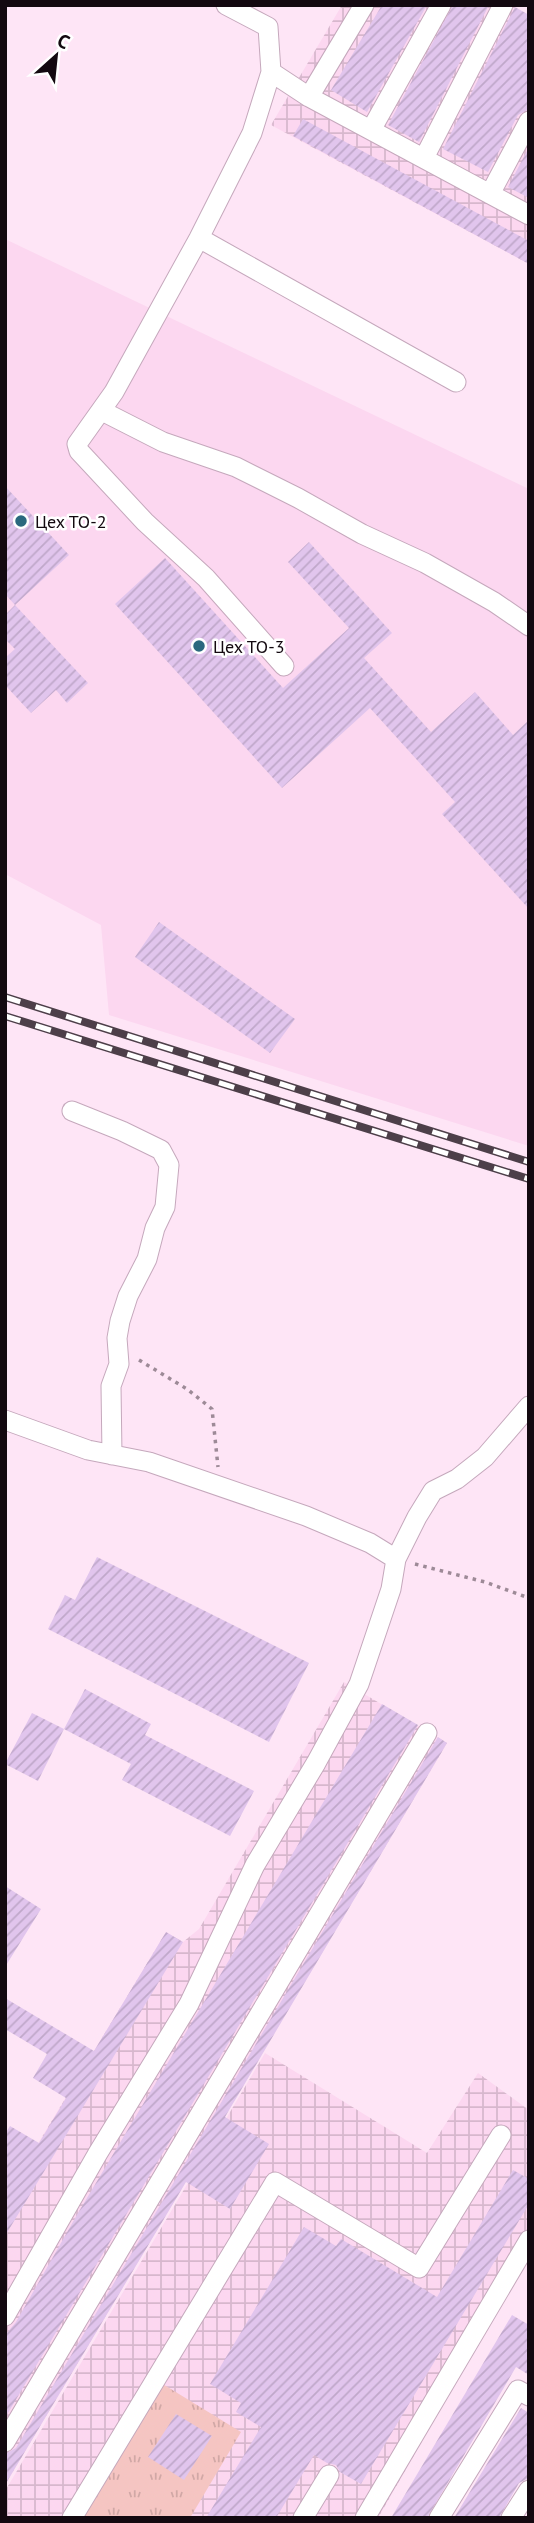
<svg xmlns="http://www.w3.org/2000/svg" width="534" height="2523" font-family="'PT Sans',sans-serif">
	<defs>
		<pattern id="industrial-grid" width="8" height="8" patternUnits="userSpaceOnUse" patternTransform="scale(1.75)"><rect width="8" height="8" fill="#fcd7f0"/><path d="M0 4h8M4 0v8" fill="none" stroke="#d7b7cd"/></pattern>
		<pattern id="grass-tufts" width="24" height="20" patternUnits="userSpaceOnUse" patternTransform="scale(1.75)"><rect width="24" height="20" fill="#f5c5c2"/><path d="M3 7l-1-3M5 7V3M7 7l1-3M15 17l-1-3M17 17v-4M19 17l1-3" fill="none" stroke="#d1a8a6"/></pattern>
		<pattern id="building-hatch" width="6" height="6" patternUnits="userSpaceOnUse" patternTransform="scale(1.75)"><rect width="6" height="6" fill="#e1c5ed"/><path d="M-1 1l2-2M0 6l6-6M5 7l2-2" fill="none" stroke="#c0a8ca"/></pattern>
	</defs>
	<rect width="100%" height="100%" fill="#fee5f6"/>
	<!-- built -->
	<path fill="#fcd7f0" d="M 5,239 L 529,489 L 529,1146 L 109,1015 L 101,925 L 5,874 Z"/>
	<!-- industrial -->
	<path fill="url(#industrial-grid)" d="M 342,5 L 516,5 L 515,8 L 529,15 L 529,264 L 271,125 Z
		M 344,1682 L 447,1743 L 5,2485 L 5,2198 L 166,1932 L 183,1942 L 199,1929 Z
		M 265,2053 L 427,2153 L 478,2073 L 529,2110 L 529,2255 L 378,2518 L 5,2518 L 5,2491 Z"/>
	<!-- grass -->
	<path fill="url(#grass-tufts)" d="M 161,2383 L 241,2432 L 190,2518 L 81,2518 Z"/>
	<!-- building -->
	<path fill="url(#building-hatch)" d="M 382,5 L 427,5 L 367,112 L 331,90 Z
		M 453,5 L 489,5 L 419,142 L 388,125 Z
		M 515,7 L 529,15 L 529,109 L 518,115 L 488,172 L 443,149 Z
		M 303,119 L 529,241 L 529,264 L 293,136 Z
		M 529,147 L 529,198 L 508,187 Z
		M 5,486 L 69,555 L 15,605 L 5,594 Z
		M 309,542 L 392,633 L 364,658 L 431,732 L 475,692 L 513,735 L 529,720 L 529,909 L 442,814 L 455,802 L 370,708 L 282,788 L 115,604 L 165,558 L 283,688 L 349,628 L 288,562 Z
		M 15,605 L 88,683 L 67,703 L 56,690 L 31,713 L 5,685 L 5,658 L 15,649 L 5,639 L 5,615 Z
		M 159,922 L 295,1019 L 270,1053 L 135,957 Z
		M 97,1557 L 309,1663 L 269,1742 L 48,1629 L 65,1595 L 75,1600 Z
		M 85,1689 L 151,1724 L 145,1735 L 254,1791 L 230,1836 L 122,1780 L 131,1764 L 64,1729 Z
		M 382,1704 L 418,1725 L 5,2418 L 5,2335 L 16,2322 L 78,2213 Z
		M 32,1713 L 64,1729 L 38,1781 L 5,1764 Z
		M 438,1737 L 447,1743 L 225,2117 L 269,2144 L 230,2209 L 186,2182 L 5,2485 L 5,2454 L 16,2448 Z
		M 5,1886 L 41,1909 L 5,1967 Z
		M 166,1932 L 183,1942 L 5,2236 L 5,2134 L 10,2126 L 39,2143 L 66,2098 L 33,2078 L 47,2054 L 5,2029 L 5,1998 L 94,2051 Z
		M 513,2170 L 529,2179 L 529,2204 L 361,2484 L 340,2472 L 336,2465 L 327,2463 L 314,2455 L 276,2518 L 206,2518 L 261,2427 L 236,2412 L 241,2403 L 210,2384 L 304,2227 L 336,2246 L 341,2239 L 437,2297 Z
		M 512,2315 L 529,2325 L 529,2375 L 516,2367 L 427,2518 L 391,2518 Z
		M 521,2408 L 529,2413 L 529,2478 L 519,2483 L 499,2518 L 454,2518 Z
		M 176,2414 L 212,2436 L 184,2480 L 148,2457 Z"/>
	<g fill="none" stroke-linecap="round" stroke-linejoin="round">
		<!-- minor casing -->
		<g stroke="#c5a8bc" stroke-width="21">
			<path id="minor" d="M 226,5 L 268,27 L 271,72 L 309,97 L 529,215
				M 271,72 L 252,133 L 199,238 L 114,392 L 77,444 L 79,451 L 145,522 L 206,578 L 284,666
				M 309,97 L 364,5
				M 371,130 L 441,5
				M 424,158 L 503,5
				M 490,194 L 529,121
				M 199,238 L 456,382
				M 102,411 L 163,442 L 236,467 L 298,498 L 362,534 L 425,563 L 494,602 L 529,626
				M 72,1111 L 122,1131 L 161,1150 L 169,1165 L 165,1207 L 155,1228 L 147,1259 L 128,1296 L 120,1321 L 117,1338 L 119,1364 L 111,1386 L 112,1455
				M 5,1420 L 88,1450 L 149,1462 L 306,1516 L 370,1543 L 396,1559
				M 5,2316 L 98,2153 L 189,2004 L 255,1865 L 316,1763 L 359,1684 L 391,1589 L 396,1559 L 417,1517 L 433,1491 L 457,1479 L 485,1457 L 529,1406
				M 5,2442 L 427,1733
				M 72,2518 L 275,2182 L 419,2268 L 501,2135
				M 303,2518 L 329,2475
				M 365,2518 L 529,2240
				M 439,2518 L 518,2390 L 529,2396
				M 511,2518 L 529,2490"/>
		</g>
		<!-- path -->
		<path stroke="#9d8a97" stroke-width="3.5" stroke-dasharray="3.5 5" stroke-linecap="butt" d="M 139,1360 L 187,1389 L 212,1409 L 218,1467
			M 415,1564 L 485,1582 L 529,1598"/>
		<!-- minor -->
		<use href="#minor" stroke="#fff" stroke-width="19"/>
		<!-- rail casing -->
		<g stroke="#4d3f49" stroke-width="8">
			<path id="rail" d="M 5,997 L 529,1162
				M 5,1016 L 529,1179"/>
		</g>
		<!-- rail -->
		<use href="#rail" stroke="#fff" stroke-width="5" stroke-dasharray="16" stroke-linecap="butt"/>
	</g>
	<!-- markers -->
	<g fill="#2a687e" stroke="#fff" stroke-width="2.5">
		<circle cx="21" cy="521" r="7"/>
		<circle cx="199" cy="646" r="7"/>
	</g>
	<g text-anchor="middle" dominant-baseline="central" stroke-width="5" stroke-linejoin="round" paint-order="stroke">
		<!-- poi labels -->
		<g font-size="18" fill="#130910" stroke="#fff" text-anchor="start">
			<text x="35" y="521">Цех ТО-2</text>
			<text x="213" y="646">Цех ТО-3</text>
		</g>
	</g>
	<!-- border -->
	<rect width="534" height="2523" fill="none" stroke="#130910" stroke-width="14"/>
	<!-- north arrow -->
	<g transform="translate(56 56) rotate(27)" stroke="#ffffff" stroke-width="5" paint-order="stroke">
	<path d="M0-5L12 26L0 18L-12 26Z" fill="#130910"/>
	<text y="-10" font-size="19" font-weight="bold" text-anchor="middle" fill="#130910">С</text>
	</g>
</svg>
